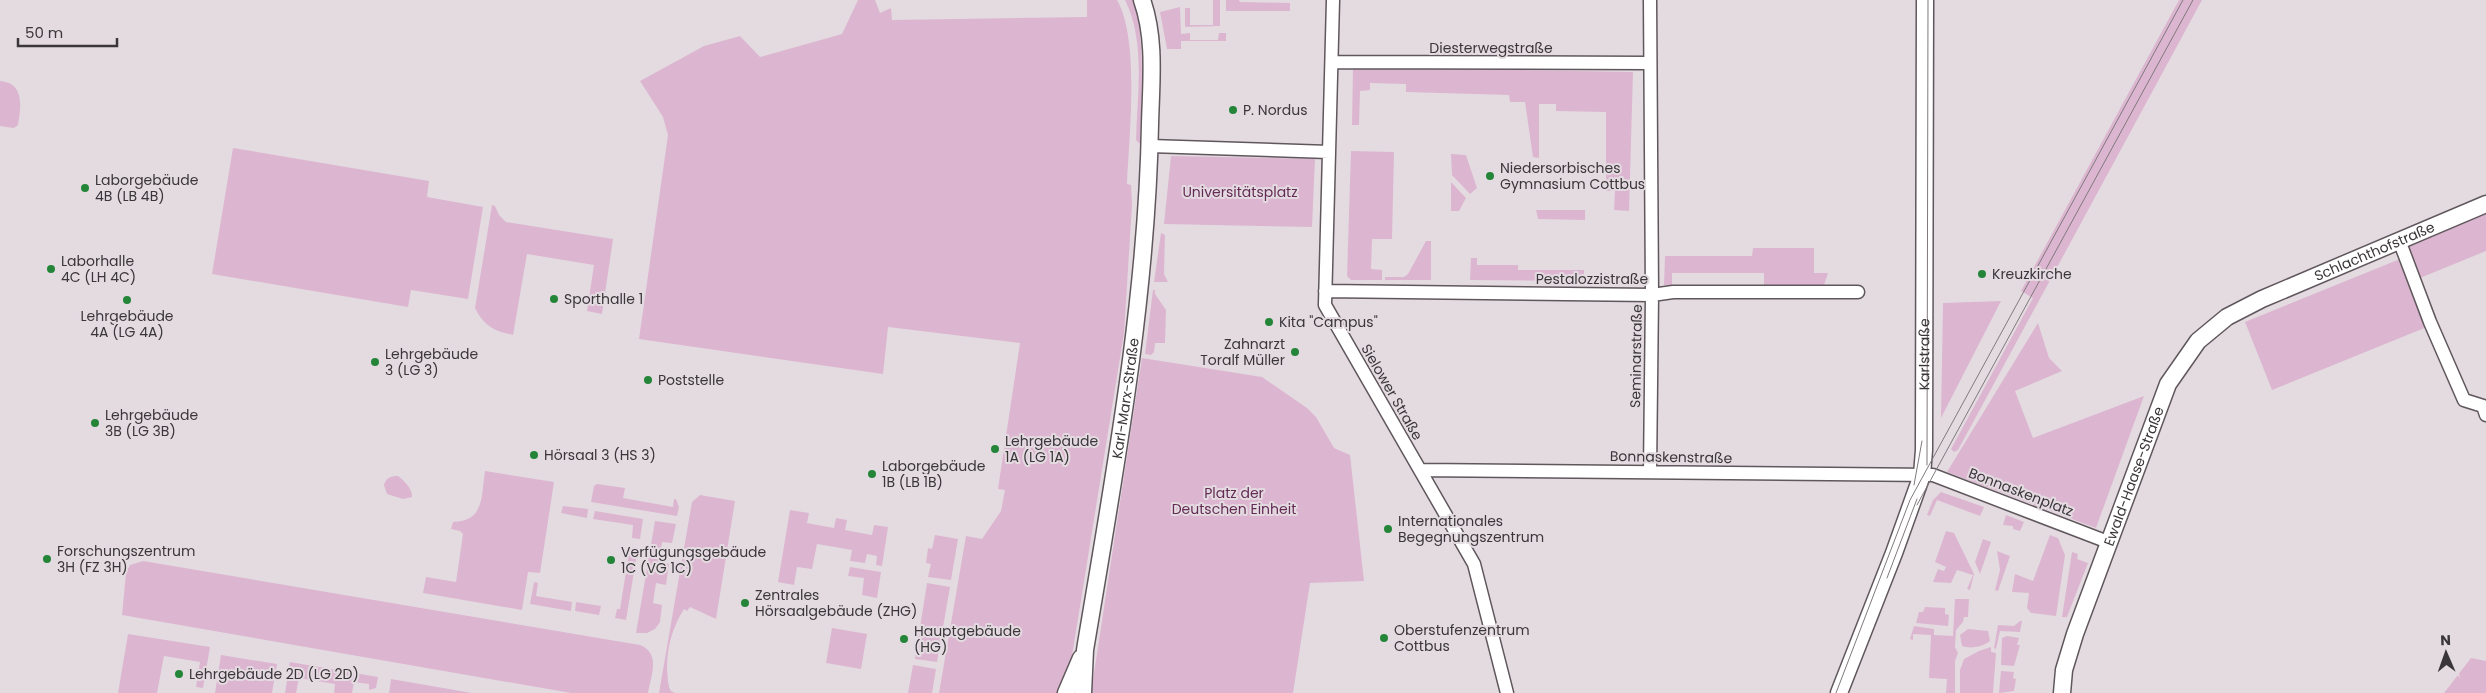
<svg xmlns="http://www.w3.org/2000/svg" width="2486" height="693" font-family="Poppins,sans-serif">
	<rect width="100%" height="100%" fill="#e4dbe1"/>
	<!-- green -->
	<path fill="#dcb6d0" d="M 858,0 L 875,0 L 880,13 L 891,8 L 892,20 L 1087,17 L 1087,0 L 1117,0 C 1140,40 1129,136 1127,184 L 1131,185 L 1132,205 L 1124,333 L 1072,656 L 1058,693 L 939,693 L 966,536 L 982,539 L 1001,511 L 1005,490 L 998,489 L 1020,343 L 888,327 L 883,374 L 639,339 L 668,135 L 663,117 L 640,81 L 704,46 L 740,36 L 760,57 L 842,34 Z
		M 1125,0 L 1134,0 C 1146,47 1141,95 1140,144 L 1136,140 C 1137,95 1146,42 1125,0 Z
		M 1213,0 L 1220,0 L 1220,26 L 1185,27 L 1185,8 L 1190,8 L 1190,25 L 1213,25 Z
		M 1226,0 L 1239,0 L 1240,2 L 1290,3 L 1290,11 L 1226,11 Z
		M 2179,0 L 2202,0 L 1958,450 L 1954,452 L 1951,449 L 2033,298 L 2021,291 Z
		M 1180,7 L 1181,34 L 1190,33 L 1190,40 L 1218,40 L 1219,33 L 1226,33 L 1226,41 L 1181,41 L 1181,49 L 1167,49 L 1160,12 Z
		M 1353,67 L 1633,72 L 1629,211 L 1614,210 L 1615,191 L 1606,191 L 1606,112 L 1556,111 L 1556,104 L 1539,104 L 1539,158 L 1533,157 L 1525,102 L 1510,102 L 1509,95 L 1406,92 L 1406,84 L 1370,83 L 1370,90 L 1360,91 L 1359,125 L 1352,125 Z
		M 0,81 C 25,83 21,107 18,125 L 14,128 L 0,126 Z
		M 233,148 L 429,181 L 427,197 L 483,207 L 468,299 L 411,290 L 408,307 L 212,274 Z
		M 1351,151 L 1394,152 L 1392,239 L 1372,239 L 1371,269 L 1382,270 L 1382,280 L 1351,280 L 1347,276 Z
		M 1451,154 L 1466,155 L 1477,188 L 1470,194 L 1452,175 Z
		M 1171,156 L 1315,159 L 1312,227 L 1164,224 Z
		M 1451,182 L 1466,198 L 1459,211 L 1451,211 Z
		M 492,205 L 495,206 L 499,215 L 506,222 L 613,239 L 602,314 L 587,311 L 594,265 L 527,254 L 513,335 C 494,331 484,326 475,308 Z
		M 1536,210 L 1585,210 L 1585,220 L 1538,219 Z
		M 2486,213 L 2486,251 L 2420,278 L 2406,245 Z
		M 1161,233 L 1165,235 L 1164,274 L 1168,282 L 1154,282 Z
		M 1426,241 L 1431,241 L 1431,280 L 1385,280 L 1385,277 L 1404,277 L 1408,274 Z
		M 1753,248 L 1814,248 L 1814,273 L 1828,273 L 1824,285 L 1764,285 L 1764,273 L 1672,273 L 1672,285 L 1664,285 L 1665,256 L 1752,256 Z
		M 1471,258 L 1477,258 L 1477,265 L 1518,265 L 1518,270 L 1584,270 L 1584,281 L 1470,280 Z
		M 2400,259 L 2427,327 L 2272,390 L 2245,322 Z
		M 1153,290 L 1155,290 L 1155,294 L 1166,310 L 1165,343 L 1155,343 L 1154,352 L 1151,355 L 1145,354 Z
		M 2001,301 L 1941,418 L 1943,303 Z
		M 2038,323 L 2049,358 L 2062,371 L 2015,391 L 2033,438 L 2144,396 L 2096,528 L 1947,472 Z
		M 1142,358 L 1262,377 L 1307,408 L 1316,417 L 1334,448 L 1350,455 L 1364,581 L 1310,583 L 1293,693 L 1091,693 Z
		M 485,471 L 554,482 L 540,573 L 528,572 L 522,610 L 423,593 L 426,577 L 456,582 L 463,534 L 460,531 L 451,529 L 453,522 C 485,521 481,496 485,471 Z
		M 398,476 C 404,480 413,490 412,497 L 403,499 L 387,494 L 384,485 C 386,478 390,476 398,476 Z
		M 597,484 L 625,488 L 623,498 L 673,507 L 674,499 L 676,499 L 679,507 L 677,516 L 591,502 L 594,486 Z
		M 1941,492 L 1984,507 L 1980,516 L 1937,500 L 1930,516 L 1927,515 L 1933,500 Z
		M 700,495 L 735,501 L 716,619 L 690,607 L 687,611 L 684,609 C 669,633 664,659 669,687 L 671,691 L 675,693 L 659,693 L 692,502 Z
		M 563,506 L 588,509 L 587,518 L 561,513 Z
		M 790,510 L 809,513 L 807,523 L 834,528 L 836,518 L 847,520 L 845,530 L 872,535 L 874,525 L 888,527 L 882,566 L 876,565 L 877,556 L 867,554 L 865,563 L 850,561 L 852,550 L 817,544 L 812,569 L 797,567 L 794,585 L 778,582 Z
		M 595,511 L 643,519 L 640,539 L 632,538 L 633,525 L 593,519 Z
		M 2006,515 L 2024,522 L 2020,531 L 2013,529 L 2013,526 L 2003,525 Z
		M 655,521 L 676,524 L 672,543 L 662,542 L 659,562 L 669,564 L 666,585 L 656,583 L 653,603 L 662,605 L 660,622 L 655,629 L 647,633 L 636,633 Z
		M 1946,531 L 1954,533 L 1974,574 L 1970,590 L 1967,589 L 1973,575 L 1957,570 L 1951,583 L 1933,582 L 1938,569 L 1944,571 L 1946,567 L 1935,562 Z
		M 935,535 L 958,539 L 951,580 L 928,577 L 931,564 L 926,563 L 928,548 L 932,549 Z
		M 2050,535 L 2058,538 L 2065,555 L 2056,616 L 2031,613 L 2027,608 L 2029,593 L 2012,592 L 2015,574 L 2033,581 Z
		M 1983,539 L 1991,542 L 1980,574 L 1975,562 Z
		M 630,547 L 638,548 L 626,620 L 615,618 L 617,609 L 620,609 Z
		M 1997,551 L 2010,556 L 1998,591 L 1995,590 L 2000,570 Z
		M 2072,552 L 2078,554 L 2077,559 L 2088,563 L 2067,617 L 2062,617 Z
		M 143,561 L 640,645 C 661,653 651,676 648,693 L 571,693 L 122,615 L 126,573 L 130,565 Z
		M 850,567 L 881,572 L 877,598 L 862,595 L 864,578 L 848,576 Z
		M 534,582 L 538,583 L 536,596 L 572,602 L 571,611 L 530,604 Z
		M 927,583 L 950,587 L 937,662 L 915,659 Z
		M 1955,599 L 1969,599 L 1968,617 L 1964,617 L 1963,622 L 1956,630 L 1955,647 L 1958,653 L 1955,661 L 1955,693 L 1946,693 L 1947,679 L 1929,678 L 1931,635 L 1913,634 L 1913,640 L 1910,639 L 1914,626 L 1934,629 L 1934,635 L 1953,636 Z
		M 576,602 L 601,606 L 599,615 L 575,611 Z
		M 1925,607 L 1945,608 L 1945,614 L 1949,615 L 1948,626 L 1916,623 L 1919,612 L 1923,612 Z
		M 2020,621 L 2022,621 L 2020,632 L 2000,631 L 1996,649 L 1994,648 L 1998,625 L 2014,626 Z
		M 832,628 L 867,634 L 861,669 L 826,663 Z
		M 1968,629 L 1988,631 L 1990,641 C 1983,647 1970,649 1962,646 L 1960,635 Z
		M 128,634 L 210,647 L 203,688 L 196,687 L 200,662 L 164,656 L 157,693 L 118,693 Z
		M 2007,636 L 2019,638 L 2017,645 L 2020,645 L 2014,666 L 2001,665 L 2002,638 Z
		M 1991,647 L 1991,652 L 1996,653 L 1993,693 L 1960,693 L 1960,670 L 1964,659 L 1979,651 Z
		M 221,655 L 277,664 L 272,693 L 215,693 Z
		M 2471,658 L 2486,661 L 2486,693 L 2444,693 Z
		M 290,662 L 378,677 L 376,688 L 369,690 L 369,684 L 354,682 L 352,693 L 334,693 L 335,684 L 299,678 L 296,693 L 285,693 Z
		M 913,665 L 936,669 L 932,693 L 908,693 Z
		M 2001,671 L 2014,672 L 2013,678 L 2016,679 L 2014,691 L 1999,693 Z
		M 391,679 L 472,693 L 389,693 Z"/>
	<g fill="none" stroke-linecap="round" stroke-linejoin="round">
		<!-- minor casing -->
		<g stroke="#5f575c" stroke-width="15">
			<path id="minor" d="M 1333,0 L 1325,305 L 1474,564 L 1507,693
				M 1650,0 L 1652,295 L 1650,472
				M 1332,62 L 1650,63
				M 1150,146 L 1329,152
				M 2399,240 L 2430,322 L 2464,400 L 2483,406 L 2486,415
				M 1325,291 L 1652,295 L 1673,292 L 1858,292
				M 1420,470 L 1933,475 L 2108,542"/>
		</g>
		<!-- tertiary casing -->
		<g stroke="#5f575c" stroke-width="19">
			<g id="tertiary">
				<path d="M 1066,693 L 1081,658"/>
				<path id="s1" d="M 1083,693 L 1085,650 C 1114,476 1147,300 1150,124 C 1151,83 1156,39 1142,0"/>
				<path id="s2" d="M 1839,693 L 1894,553 L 1922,475 L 1924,450 L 1925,0"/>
				<path id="s3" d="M 2062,693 L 2064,670 L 2075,634 L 2168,384 L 2198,341 L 2227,317 L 2262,299 L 2486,204"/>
			</g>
		</g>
		<!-- minor -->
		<use href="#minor" stroke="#fff" stroke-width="12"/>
		<!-- tertiary -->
		<use href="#tertiary" stroke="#fff" stroke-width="16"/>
		<!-- tram -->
		<path stroke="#7f797d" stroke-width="1" d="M 1927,465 L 1928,0
			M 1914,485 L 1922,441
			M 1917,505 L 2193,0
			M 1887,578 L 1917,499
			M 1836,693 L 1910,500 L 2183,0"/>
	</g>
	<!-- markers -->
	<g fill="#248539" stroke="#e4dbe1" stroke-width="2">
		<circle cx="1233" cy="110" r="5"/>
		<circle cx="1490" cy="176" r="5"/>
		<circle cx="85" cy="188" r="5"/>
		<circle cx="51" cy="269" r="5"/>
		<circle cx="1982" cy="274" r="5"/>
		<circle cx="554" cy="299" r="5"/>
		<circle cx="127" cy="300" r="5"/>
		<circle cx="1269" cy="322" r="5"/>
		<circle cx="1295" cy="352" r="5"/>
		<circle cx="375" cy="362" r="5"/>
		<circle cx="648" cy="380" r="5"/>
		<circle cx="95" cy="423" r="5"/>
		<circle cx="995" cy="449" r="5"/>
		<circle cx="534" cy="455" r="5"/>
		<circle cx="872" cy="474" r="5"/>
		<circle cx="1388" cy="529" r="5"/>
		<circle cx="47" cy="559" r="5"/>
		<circle cx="611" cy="560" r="5"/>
		<circle cx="745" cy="603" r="5"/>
		<circle cx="1384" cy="638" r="5"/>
		<circle cx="904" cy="639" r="5"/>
		<circle cx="179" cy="674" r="5"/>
	</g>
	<g text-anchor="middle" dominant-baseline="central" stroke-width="4" stroke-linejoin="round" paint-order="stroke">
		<!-- street labels -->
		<g font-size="14" fill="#3a3639" stroke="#e4dbe1">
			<text x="1491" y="48">Diesterwegstraße</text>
			<text stroke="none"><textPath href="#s3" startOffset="579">Schlachthofstraße</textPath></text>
			<text x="1592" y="279">Pestalozzistraße</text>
			<text stroke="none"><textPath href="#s2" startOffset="354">Karlstraße</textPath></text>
			<text transform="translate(1636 356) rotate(-89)">Seminarstraße</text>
			<text transform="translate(1392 392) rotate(60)">Sielower Straße</text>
			<text stroke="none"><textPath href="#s1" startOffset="298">Karl-Marx-Straße</textPath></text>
			<text transform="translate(1671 457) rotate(1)">Bonnaskenstraße</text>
			<text stroke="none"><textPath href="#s3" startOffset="229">Ewald-Haase-Straße</textPath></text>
			<text transform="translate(2021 492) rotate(21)">Bonnaskenplatz</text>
		</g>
		<!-- poi labels -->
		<g font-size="14" fill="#3a3639" stroke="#e4dbe1" text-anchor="start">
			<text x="1243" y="110">P. Nordus</text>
			<text x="1500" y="168">Niedersorbisches<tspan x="1500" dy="16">Gymnasium Cottbus</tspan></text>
			<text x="95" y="180">Laborgebäude<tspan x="95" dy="16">4B (LB 4B)</tspan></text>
			<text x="61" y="261">Laborhalle<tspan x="61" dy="16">4C (LH 4C)</tspan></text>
			<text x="1992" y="274">Kreuzkirche</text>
			<text x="564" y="299">Sporthalle 1</text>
			<text x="127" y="316" text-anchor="middle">Lehrgebäude<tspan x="127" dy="16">4A (LG 4A)</tspan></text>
			<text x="1279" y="322">Kita "Campus"</text>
			<text x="1285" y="344" text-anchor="end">Zahnarzt<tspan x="1285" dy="16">Toralf Müller</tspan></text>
			<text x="385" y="354">Lehrgebäude<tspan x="385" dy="16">3 (LG 3)</tspan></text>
			<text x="658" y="380">Poststelle</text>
			<text x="105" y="415">Lehrgebäude<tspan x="105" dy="16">3B (LG 3B)</tspan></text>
			<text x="1005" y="441">Lehrgebäude<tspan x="1005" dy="16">1A (LG 1A)</tspan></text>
			<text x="544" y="455">Hörsaal 3 (HS 3)</text>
			<text x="882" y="466">Laborgebäude<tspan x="882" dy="16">1B (LB 1B)</tspan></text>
			<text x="1398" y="521">Internationales<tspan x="1398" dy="16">Begegnungszentrum</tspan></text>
			<text x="57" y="551">Forschungszentrum<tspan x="57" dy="16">3H (FZ 3H)</tspan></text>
			<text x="621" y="552">Verfügungsgebäude<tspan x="621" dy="16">1C (VG 1C)</tspan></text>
			<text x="755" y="595">Zentrales<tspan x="755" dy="16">Hörsaalgebäude (ZHG)</tspan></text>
			<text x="1394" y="630">Oberstufenzentrum<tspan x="1394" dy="16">Cottbus</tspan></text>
			<text x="914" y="631">Hauptgebäude<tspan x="914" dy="16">(HG)</tspan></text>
			<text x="189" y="674">Lehrgebäude 2D (LG 2D)</text>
		</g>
		<!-- park labels -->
		<g font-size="14" fill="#642b55" stroke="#e4dbe1">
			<text x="1240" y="192">Universitätsplatz</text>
			<text x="1234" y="493">Platz der<tspan x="1234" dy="16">Deutschen Einheit</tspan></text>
		</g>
	</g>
	<!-- north arrow -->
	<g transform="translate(2446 653) rotate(358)" stroke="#e4dbe1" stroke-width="4" paint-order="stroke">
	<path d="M0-4L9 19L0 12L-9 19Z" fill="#3a3639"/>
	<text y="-8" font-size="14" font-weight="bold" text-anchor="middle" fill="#3a3639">N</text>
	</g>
	<!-- scale -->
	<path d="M18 38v8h99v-8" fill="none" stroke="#3a3639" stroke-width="2.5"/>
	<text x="25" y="38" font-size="15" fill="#3a3639" stroke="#e4dbe1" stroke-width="4" paint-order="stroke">50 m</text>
</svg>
